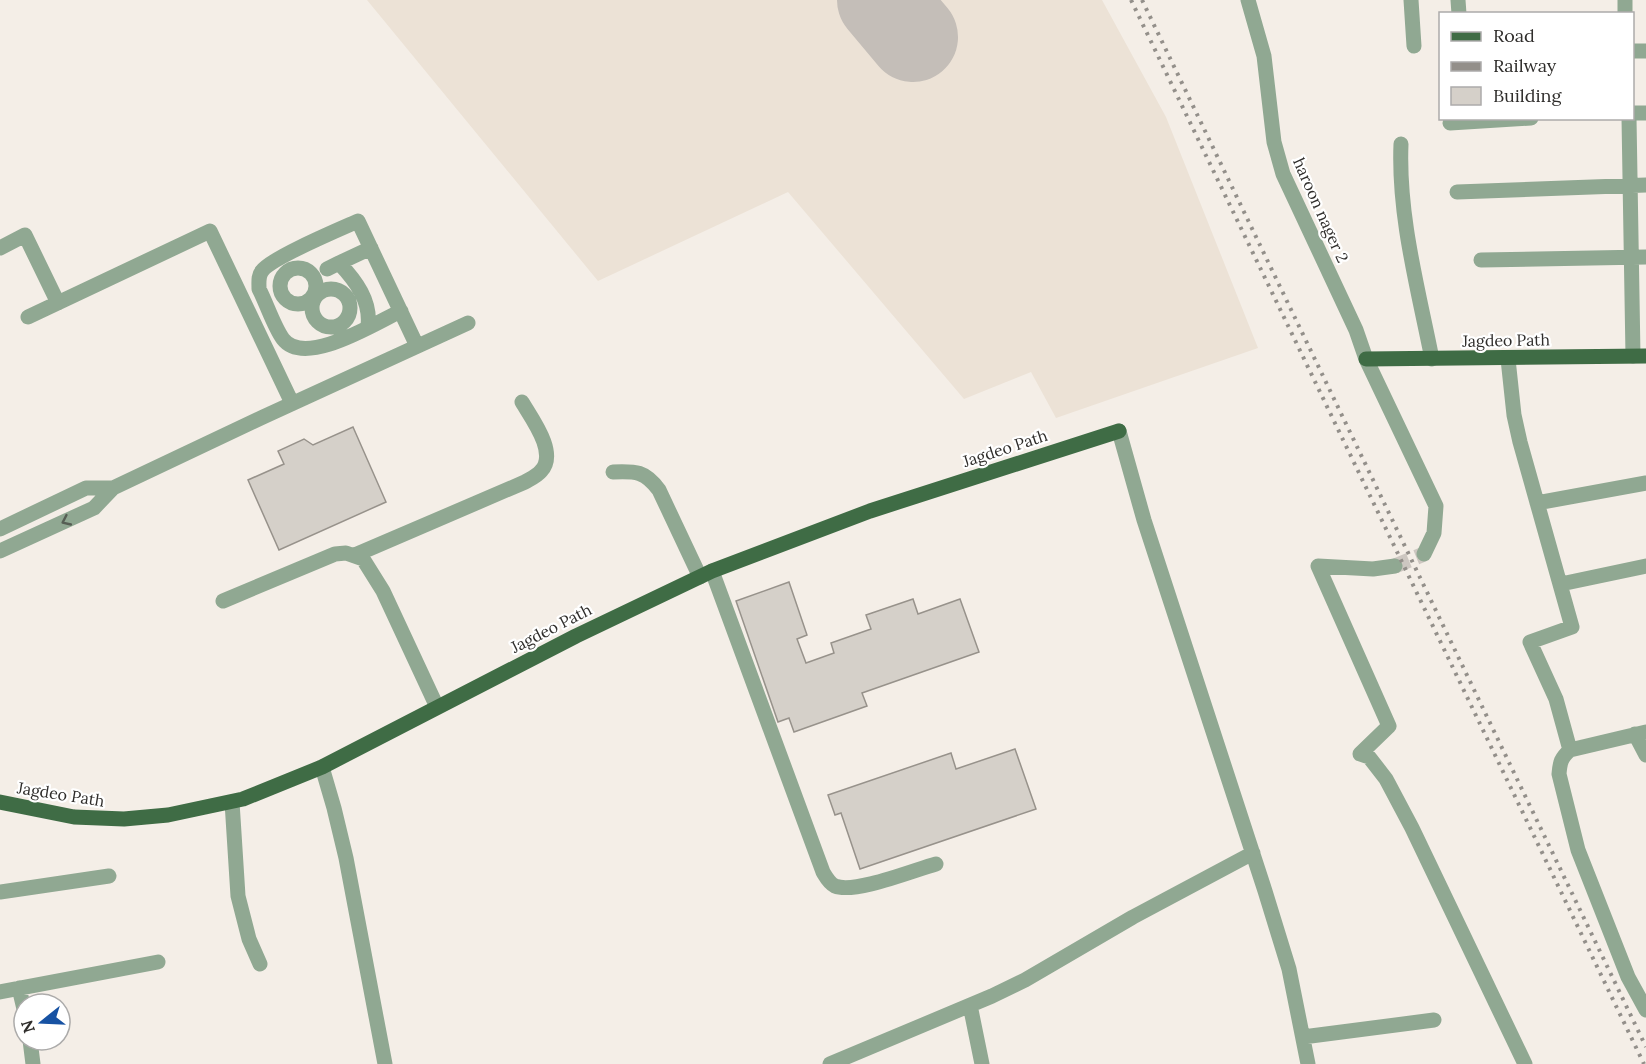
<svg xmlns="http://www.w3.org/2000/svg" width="1646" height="1064" font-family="Lora,serif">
	<rect width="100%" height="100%" fill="#f4eee7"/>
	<!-- built -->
	<path fill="#ece2d6" d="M 367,0 L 1102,0 L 1166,117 L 1258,348 L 1056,418 L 1031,372 L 964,399 L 788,192 L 598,281 Z"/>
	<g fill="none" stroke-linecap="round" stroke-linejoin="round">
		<!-- runway -->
		<path stroke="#c4beb8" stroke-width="90" d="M 882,0 L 913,37"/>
	</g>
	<!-- building -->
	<path fill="#d5d0c9" stroke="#97928b" stroke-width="1.5" d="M 353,427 L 386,502 L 279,550 L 248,480 L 284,464 L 278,451 L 304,439 L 313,445 Z
		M 789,582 L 807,635 L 797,639 L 806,663 L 834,653 L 831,643 L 871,629 L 866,615 L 913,599 L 918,614 L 960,599 L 979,652 L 862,693 L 867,706 L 794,732 L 789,718 L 778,722 L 736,601 Z
		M 1015,749 L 1036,809 L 860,869 L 841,813 L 835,815 L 828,795 L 951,753 L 956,769 Z"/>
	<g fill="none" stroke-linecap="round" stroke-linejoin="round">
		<!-- minor-tunnel -->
		<path stroke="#cdc7c1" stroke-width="15" stroke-dasharray="15 8" stroke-linecap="butt" d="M 1395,566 L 1424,554"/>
		<!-- minor -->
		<path stroke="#90a892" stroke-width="15" d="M 1248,0 L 1264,56 L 1274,142 L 1283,174 L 1356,330 L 1366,359 L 1436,506 L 1434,533 L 1424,554
			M 1411,0 L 1414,46
			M 1458,0 L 1459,14
			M 1625,0 L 1625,14
			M 1632,51 L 1646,51
			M 1632,113 L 1646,113
			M 1629,118 L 1633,356
			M 1450,123 L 1531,118
			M 1401,144 C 1398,216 1418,288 1432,359
			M 1457,192 L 1646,185
			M 0,248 L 25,235 L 58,303
			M 1481,260 L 1646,257
			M 339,263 L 371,248
			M280 286a18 18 0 1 1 36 0a18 18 0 1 1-36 0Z
			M 327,269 L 339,263 C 356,281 371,301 368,326
			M312 308a19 19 0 1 1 38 0a19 19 0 1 1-38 0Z
			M 401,311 C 377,322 305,368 283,339 C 274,327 266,302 259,289 C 259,282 258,276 262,271 C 271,258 340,229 358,221 L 417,346
			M 28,317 L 210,231 L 292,403
			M 1508,359 L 1514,415 L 1520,442 L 1572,627 L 1530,642 L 1556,699 L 1570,750
			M 1119,431 L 1144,520 L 1265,891 L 1289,969 L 1308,1064
			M 613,472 C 636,471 645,471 659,490 L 700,577
			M 1537,503 L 1646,483
			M 0,529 L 86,488 L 113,488
			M 0,551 L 94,508 L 113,488 L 263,417 L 468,323
			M 355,555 L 525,482 C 530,479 537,476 541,471 C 558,453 532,419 522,402
			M 1395,566 L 1373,569 L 1318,566 L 1389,726 L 1360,754 L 1369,757 L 1386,779 L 1412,828 L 1525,1064
			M 712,571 L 823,872 C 826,877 829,883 835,886 C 855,894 914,870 936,864
			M 1561,584 L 1646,566
			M 223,601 L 335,554 L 346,553 L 363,559 L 383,591 L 437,707
			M 1646,732 L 1570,750 C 1561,758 1560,762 1559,774 L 1578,850 L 1628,977 L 1646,1010
			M 1635,734 L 1646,755
			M 322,767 L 334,808 L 346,858 L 385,1064
			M 232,802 L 238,896 L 249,939 L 260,964
			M 0,892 L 109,876
			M 19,988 L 24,1009
			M 0,992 L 158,962
			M 970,1005 L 982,1064
			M 1303,1037 L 1434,1020
			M 30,1040 L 33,1064
			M 830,1064 L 992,996 L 1025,980 L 1133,917 L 1253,853"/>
		<!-- major -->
		<path stroke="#3f6c45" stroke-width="15" d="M 1366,359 L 1646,356
			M 0,802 L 74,817 L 124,819 L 168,815 L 243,799 L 322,767 L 576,636 L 712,571 L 870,511 L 1119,431"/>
		<!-- rail -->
		<path stroke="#938f8a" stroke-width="4" stroke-dasharray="3 6" stroke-linecap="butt" d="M 1131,0 L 1644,1064
			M 1142,0 L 1646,1047"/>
	</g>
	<!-- one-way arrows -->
	<defs><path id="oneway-chevron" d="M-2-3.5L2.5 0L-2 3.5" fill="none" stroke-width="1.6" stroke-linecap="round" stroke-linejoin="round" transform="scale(1.5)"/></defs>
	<use stroke="#565e54" href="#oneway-chevron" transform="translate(66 521) rotate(155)"/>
	<g text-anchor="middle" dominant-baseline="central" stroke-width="4.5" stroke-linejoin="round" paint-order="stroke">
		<!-- street labels -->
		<g font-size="16" fill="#2f2d2b" stroke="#fff">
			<text transform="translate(1321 210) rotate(66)">haroon nager 2</text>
			<text transform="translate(1506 340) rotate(-1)">Jagdeo Path</text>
			<text transform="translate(1005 448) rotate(-18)">Jagdeo Path</text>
			<text transform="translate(551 628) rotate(-27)">Jagdeo Path</text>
			<text transform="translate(61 794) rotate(9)">Jagdeo Path</text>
		</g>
	</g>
	<!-- legend -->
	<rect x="1439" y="12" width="195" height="108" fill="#ffffff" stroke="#acabaa" stroke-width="1.5"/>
	<rect x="1451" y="32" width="30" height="9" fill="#3f6c45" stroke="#acabaa" stroke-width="1.5"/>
	<text x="1493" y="42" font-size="18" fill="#2f2d2b">Road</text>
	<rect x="1451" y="62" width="30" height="9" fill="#938f8a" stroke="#acabaa" stroke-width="1.5"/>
	<text x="1493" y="72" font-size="18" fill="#2f2d2b">Railway</text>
	<rect x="1451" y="87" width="30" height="18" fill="#d5d0c9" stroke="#acabaa" stroke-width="1.5"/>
	<text x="1493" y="102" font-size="18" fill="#2f2d2b">Building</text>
	<!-- north arrow -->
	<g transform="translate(42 1022) rotate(252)"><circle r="28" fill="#ffffff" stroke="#acabaa" stroke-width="1.5"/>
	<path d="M0-4.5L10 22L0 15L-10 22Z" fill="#1752a3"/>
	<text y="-9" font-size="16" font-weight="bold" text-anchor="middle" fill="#2f2d2b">N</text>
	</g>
</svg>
